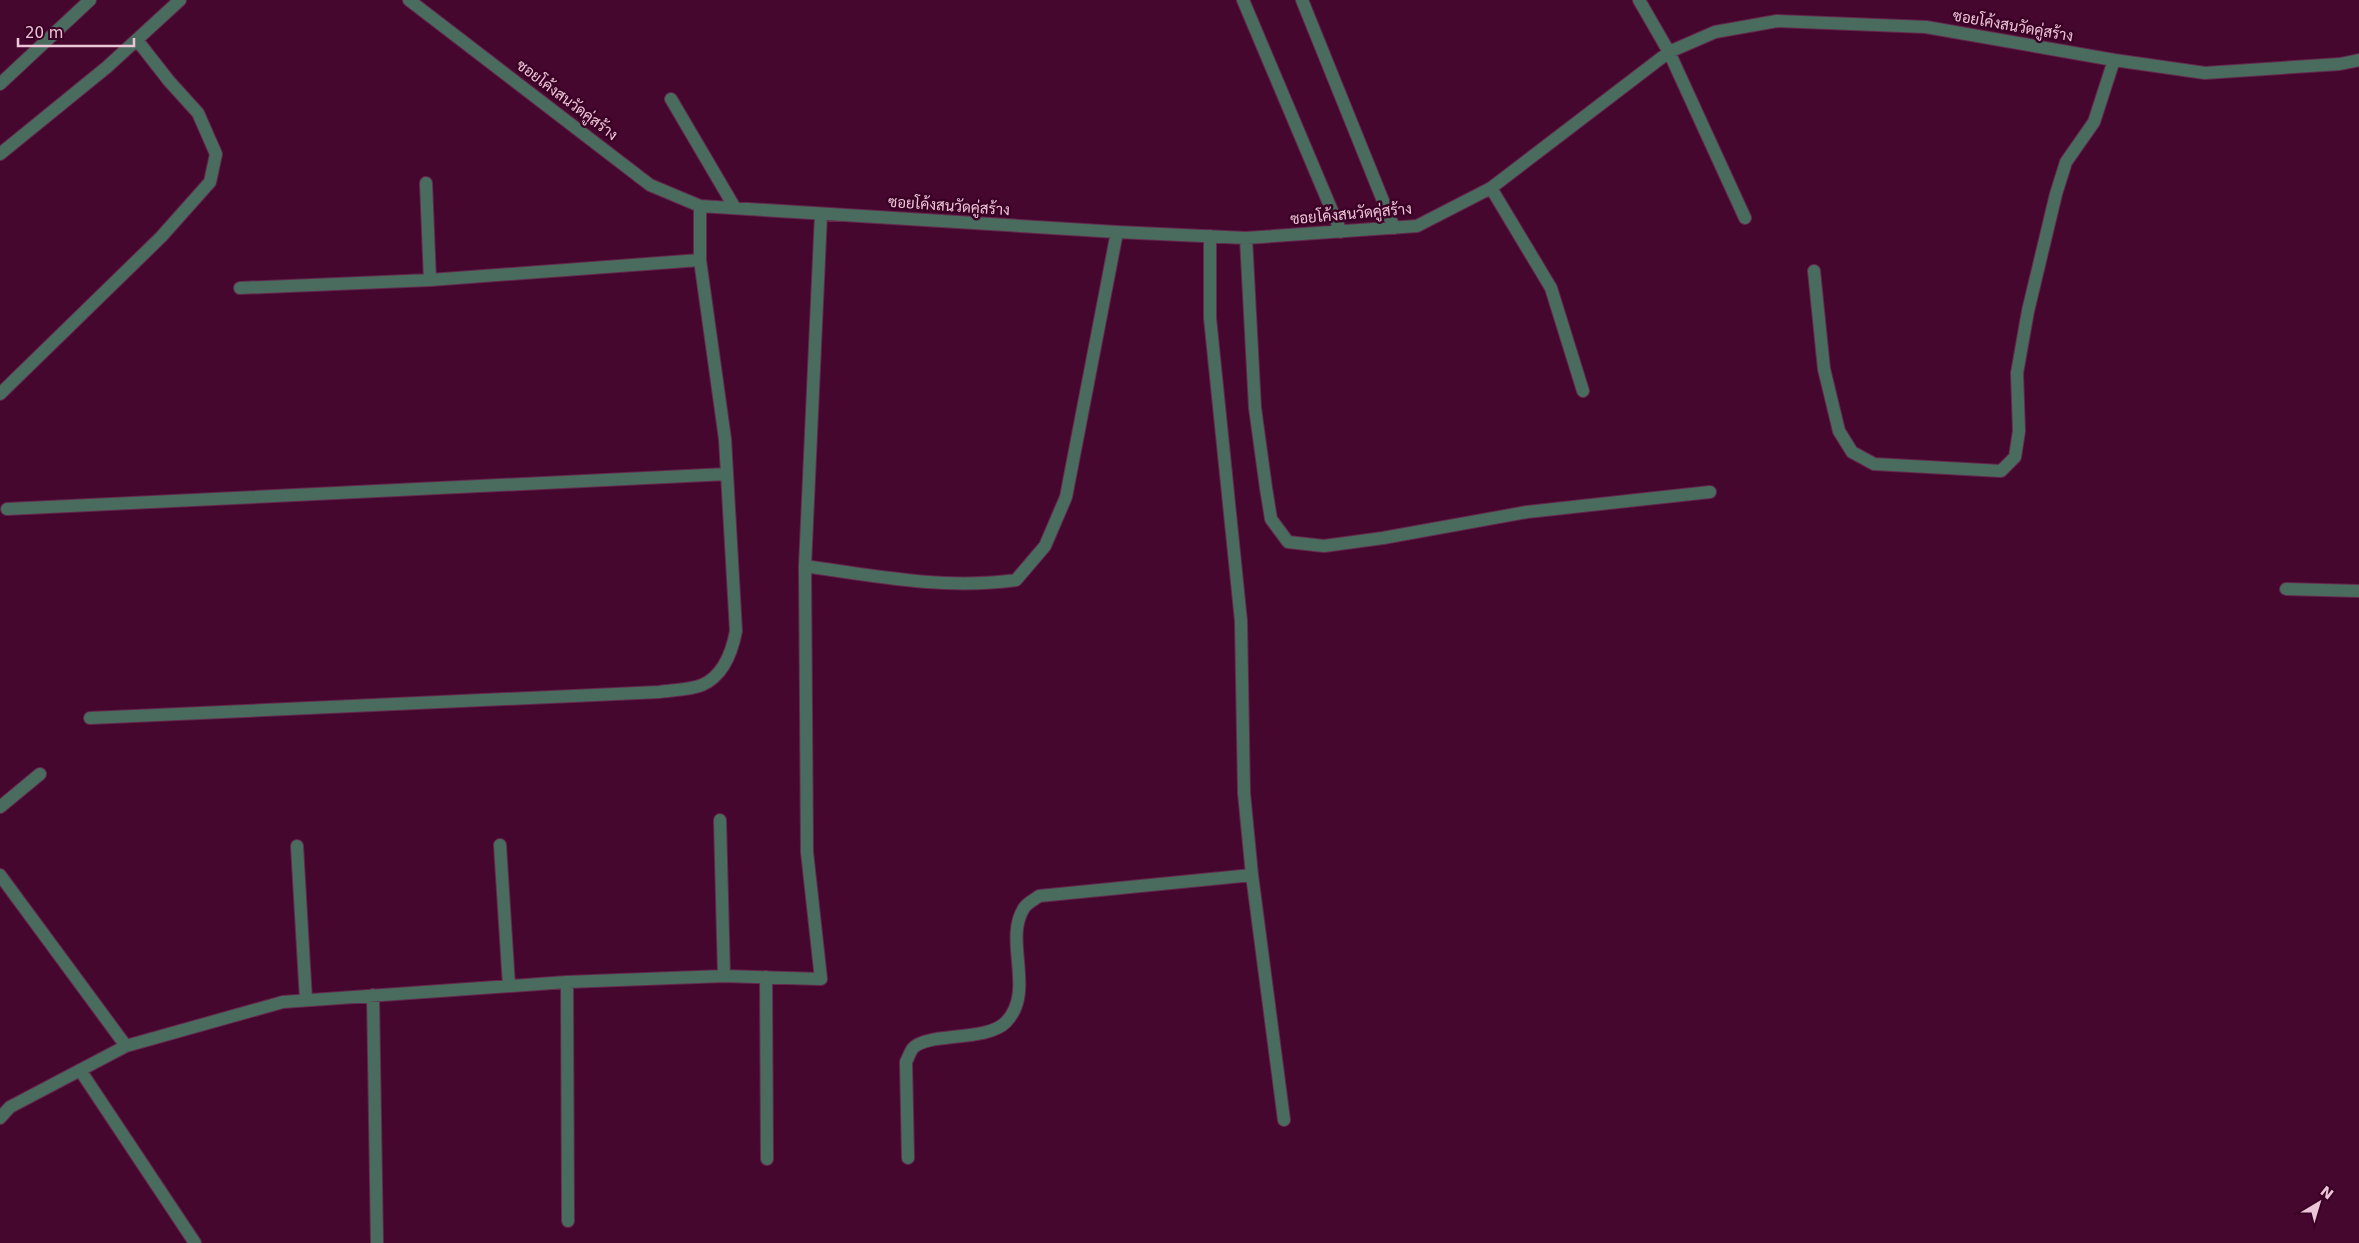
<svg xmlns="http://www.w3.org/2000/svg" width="2359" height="1243" font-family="'DejaVu Sans',Sarabun,sans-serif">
	<rect width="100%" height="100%" fill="#46072f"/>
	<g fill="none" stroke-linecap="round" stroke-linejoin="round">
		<!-- minor casing -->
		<g stroke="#64294d" stroke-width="14">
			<path id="minor" d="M 409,0 L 650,185 L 700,206 L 1117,232 L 1246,238 L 1417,226 L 1491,188 L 1669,52 L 1715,32 L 1777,21 L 1926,27 L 2114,60 L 2205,73 L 2340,64 L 2359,60
				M 1243,0 L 1341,232
				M 1302,0 L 1394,228
				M 1639,0 L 1669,52 L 1745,218
				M 0,84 L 90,0
				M 671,99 L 735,208
				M 0,154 L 107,67 L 180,0
				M 426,183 L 430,280
				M 1491,188 L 1551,288 L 1583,391
				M 1246,238 L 1255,408 L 1266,488 L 1271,519 L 1288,542 L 1324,546 L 1383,538 L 1527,512 L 1710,492
				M 1814,271 L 1824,369 L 1839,431 L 1852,452 L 1874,464 L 2001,471 L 2015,457 L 2019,431 L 2017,373 L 2028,311 L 2056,194 L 2066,162 L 2094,122 L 2114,60
				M 240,288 L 430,280 L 700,260
				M 0,394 L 161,237 L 210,182 L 216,154 L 198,113 L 169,81 L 137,40
				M 7,509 L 727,474
				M 805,566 C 874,576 946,590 1016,580 L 1045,546 L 1066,497 L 1117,232
				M 2286,589 L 2359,591
				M 90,718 L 659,692 C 672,690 690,690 702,685 C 723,676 732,652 736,631 L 725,439 L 700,260 L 700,206
				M 0,807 L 40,774
				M 720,820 L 724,976
				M 500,845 L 509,986
				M 297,846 L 306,1000
				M 0,875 L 126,1046
				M 1252,875 L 1284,1120
				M 766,977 L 767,1159
				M 567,982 L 568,1221
				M 373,995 L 377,1243
				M 80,1070 L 195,1243
				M 0,1118 L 10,1107 L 126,1046 L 283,1002 L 567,982 L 724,976 L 821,979 L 807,852 L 805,566 L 821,214
				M 908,1158 L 906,1062 C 908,1058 910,1052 913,1048 C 928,1032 987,1042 1006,1022 C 1036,991 1003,940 1024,908 C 1027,903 1034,900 1039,896 L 1252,875 L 1244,793 L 1241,621 L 1210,318 L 1210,236"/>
		</g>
		<!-- minor -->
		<use href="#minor" stroke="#496c5e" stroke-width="12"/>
	</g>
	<g text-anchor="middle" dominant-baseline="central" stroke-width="5" stroke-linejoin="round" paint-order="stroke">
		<!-- street labels -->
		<g font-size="15" fill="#edc5d8" stroke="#3b0025">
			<text transform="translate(2013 26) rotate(10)">ซอยโค้งสนวัดคู่สร้าง</text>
			<text transform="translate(567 100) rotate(37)">ซอยโค้งสนวัดคู่สร้าง</text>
			<text transform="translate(949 206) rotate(4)">ซอยโค้งสนวัดคู่สร้าง</text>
			<text transform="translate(1351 214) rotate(-5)">ซอยโค้งสนวัดคู่สร้าง</text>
		</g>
	</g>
	<!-- north arrow -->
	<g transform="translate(2319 1203) rotate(38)" stroke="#3b0025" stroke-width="4" paint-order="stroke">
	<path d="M0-4L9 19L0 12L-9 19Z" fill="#edc5d8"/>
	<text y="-8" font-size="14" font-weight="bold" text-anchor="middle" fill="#edc5d8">N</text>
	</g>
	<!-- scale -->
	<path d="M18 38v8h116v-8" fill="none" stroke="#edc5d8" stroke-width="2.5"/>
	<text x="25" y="38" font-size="15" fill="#edc5d8" stroke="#3b0025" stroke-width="4" paint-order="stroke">20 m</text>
</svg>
